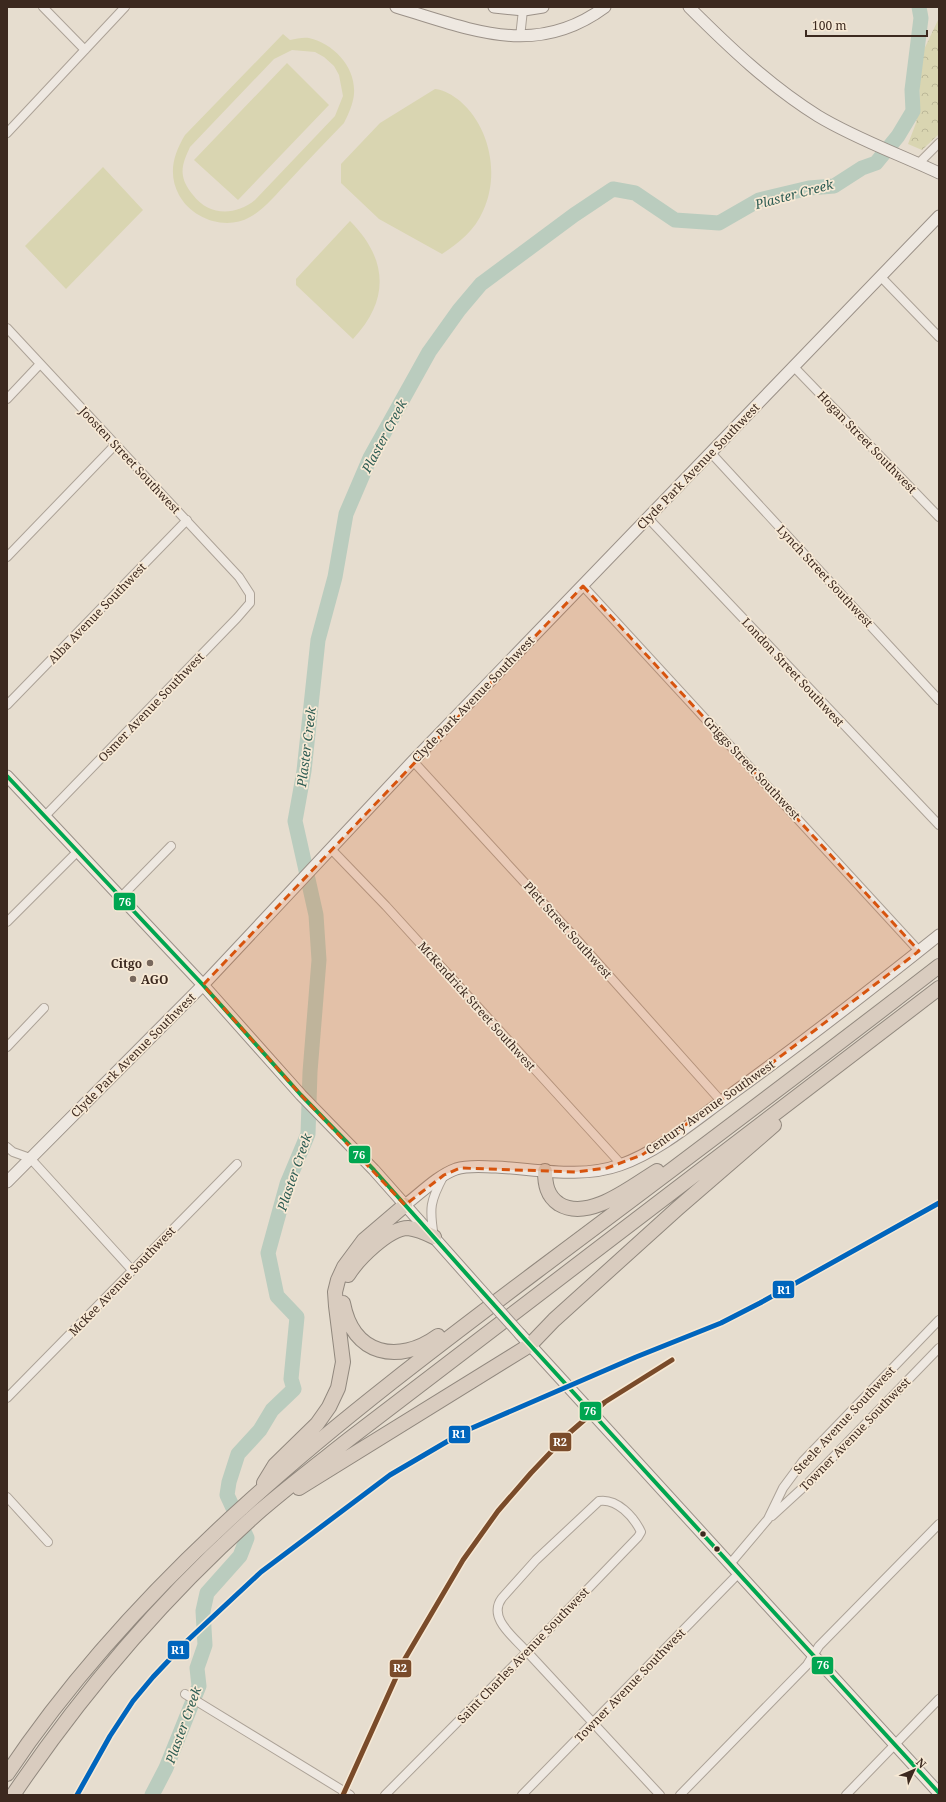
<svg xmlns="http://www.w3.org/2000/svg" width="946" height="1802" font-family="'Noto Serif',serif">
	<defs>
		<pattern id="park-crowns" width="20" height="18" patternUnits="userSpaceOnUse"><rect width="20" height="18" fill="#d9d5b1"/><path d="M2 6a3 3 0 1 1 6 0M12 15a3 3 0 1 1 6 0" fill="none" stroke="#bbb798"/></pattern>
	</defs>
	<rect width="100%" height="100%" fill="#e6ddcf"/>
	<!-- grass -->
	<path fill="#d9d5b1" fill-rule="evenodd" d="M 283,34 L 290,40 C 296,39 303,37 309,38 C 334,44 356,67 354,94 C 353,104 349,113 344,123 C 325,143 306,162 288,182 C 276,194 265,209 250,217 C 226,231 192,219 179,195 C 168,174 173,155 185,135 ZM 292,50 L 315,52 L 324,57 L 334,66 L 339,75 L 343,96 L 335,116 L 255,200 C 235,216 209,216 193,195 C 189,190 184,183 183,176 C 181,166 186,156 190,147 L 274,59 Z
		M 287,63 L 329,105 L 238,200 L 194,160 Z
		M 435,89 C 445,90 452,95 460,101 C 490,127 500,175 483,211 C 475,230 459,243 442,254 L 379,219 L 341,183 L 341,164 L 380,123 Z
		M 103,167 L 143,210 L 66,289 L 25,246 Z
		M 350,221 C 388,259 390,300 353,339 L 296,285 L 296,279 Z"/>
	<!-- park -->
	<path fill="url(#park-crowns)" d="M 939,18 L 939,134 L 922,150 L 908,144 L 916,123 L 920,101 L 918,62 Z"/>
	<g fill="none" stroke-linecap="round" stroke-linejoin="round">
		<!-- river -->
		<path stroke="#baccbe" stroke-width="15" d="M 152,1795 L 166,1768 L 199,1686 L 197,1668 L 205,1645 L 203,1611 L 207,1593 L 240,1556 L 247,1538 L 227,1495 L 229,1482 L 238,1454 L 260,1430 L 272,1410 L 294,1389 L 291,1379 L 297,1317 L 277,1296 L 268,1253 L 287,1184 L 308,1134 L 310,1072 L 319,960 L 316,915 L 295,821 L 304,771 L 318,640 L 335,577 L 346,514 L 370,458 L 429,352 L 459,310 L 481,284 L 574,215 L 613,189 L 635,193 L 675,220 L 719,223 L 759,200 L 809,188 L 834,186 L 862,168 L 876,163 L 898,136 L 913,111 L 912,90 L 921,18 L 919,7"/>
		<!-- street casing -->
		<g stroke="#aca297" stroke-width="10">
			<path id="street" d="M 43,7 L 85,50
				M 520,37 L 523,10
				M 7,133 L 125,7
				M 919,163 L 939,143
				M 881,277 L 939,337
				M 7,328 L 239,577 L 250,594 L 250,603 L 237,618 L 45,816
				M 794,367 L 939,517
				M 7,399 L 40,364
				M 711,453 L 939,700
				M 648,518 L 939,825
				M 7,557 L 115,445
				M 583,586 L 919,951
				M 7,705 L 187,520
				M 413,761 L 579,942 L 721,1101
				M 331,849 L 386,906 L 621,1164
				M 121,897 L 171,846
				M 7,922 L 77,852
				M 7,1047 L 44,1008
				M 7,1147 L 13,1152 L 30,1158 L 132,1270
				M 434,1237 C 429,1208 430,1201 444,1175
				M 7,1398 L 237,1164
				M 7,1497 L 48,1542
				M 772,1516 L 808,1483 L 939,1348
				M 730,1564 L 768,1519 L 783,1488 L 803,1461 L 939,1320
				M 185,1694 L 350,1795
				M 385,1795 L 527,1652 L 638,1537 L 641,1532 C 634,1517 617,1498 599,1501 L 536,1560 L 502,1598 C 487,1618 514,1637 527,1652 L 531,1656 L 660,1795
				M 522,1795 L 738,1574
				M 680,1795 L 807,1665 L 819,1646 L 939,1524
				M 846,1795 L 939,1699"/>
		</g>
		<!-- secondary casing -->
		<g stroke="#9b9188" stroke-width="13">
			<path id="secondary" d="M 396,7 C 470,29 535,59 605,7
				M 494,7 L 524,10 L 543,7
				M 689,7 C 729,47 770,86 818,116 C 856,139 899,154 939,173
				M 7,776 L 203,985 L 301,1095 L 374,1170 L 485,1295
				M 7,1182 L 203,985 L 413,761 L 939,216
				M 405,1205 C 421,1193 437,1176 456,1169 C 469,1165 483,1167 496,1167 C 537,1169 581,1179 620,1165 C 659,1151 693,1122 726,1098 C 798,1046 869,991 939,935
				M 520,1334 L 939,1793"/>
		</g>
		<!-- highway casing -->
		<g stroke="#91887e" stroke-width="16">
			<path id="highway" d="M 545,1171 C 545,1184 547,1196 559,1204 C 589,1222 632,1186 657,1171
				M 348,1275 C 358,1259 389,1228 408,1228 C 417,1229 426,1233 434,1237
				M 343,1303 C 353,1355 398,1365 438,1336
				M 264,1483 L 275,1465 L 317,1424 L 329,1407 L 338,1388 L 343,1362 L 336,1306 L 335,1292 L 338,1280 L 344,1267 L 364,1240 L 405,1205
				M 299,1488 L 530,1345 L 554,1320 L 678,1208 L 774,1125
				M 7,1774 C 145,1567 342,1418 537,1271 C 672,1170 806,1069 939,966
				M 13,1795 C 84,1690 166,1594 261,1510 C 289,1486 319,1463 348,1440 L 939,988"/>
		</g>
		<!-- street -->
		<use href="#street" stroke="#eee8e1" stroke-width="8"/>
		<!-- secondary -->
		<use href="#secondary" stroke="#eee8e1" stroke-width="11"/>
		<!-- highway -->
		<use href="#highway" stroke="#d9ccbf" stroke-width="14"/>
		<!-- secondary-bridge casing -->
		<g stroke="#9b9188" stroke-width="13" stroke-linecap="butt">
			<path id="secondary-bridge" d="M 485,1295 L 520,1334"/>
		</g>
		<!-- secondary-bridge -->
		<use href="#secondary-bridge" stroke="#eee8e1" stroke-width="11"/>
		<!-- bus-1 casing -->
		<g stroke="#f7e9d5" stroke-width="7">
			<path id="bus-1" d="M 7,776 L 203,985 L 301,1095 L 374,1170 L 520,1334 L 939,1793"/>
		</g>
		<!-- bus-1 -->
		<use href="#bus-1" stroke="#00a651" stroke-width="4"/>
		<!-- rail-1 casing -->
		<g stroke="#f7e9d5" stroke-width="8">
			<path id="rail-1" d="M 77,1795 L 110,1736 L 133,1701 L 153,1677 L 188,1640 L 261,1572 L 390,1475 L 465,1431 L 636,1357 L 721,1323 L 760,1303 L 939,1203"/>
		</g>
		<!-- rail-2 casing -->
		<g stroke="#f7e9d5" stroke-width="8">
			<path id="rail-2" d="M 343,1795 L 403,1662 L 463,1560 L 498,1511 L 531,1473 L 567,1435 L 605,1402 L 672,1360"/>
		</g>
		<!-- rail-1 -->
		<use href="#rail-1" stroke="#0065bd" stroke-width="5"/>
		<!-- rail-2 -->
		<use href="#rail-2" stroke="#7a4b2a" stroke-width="5"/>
	</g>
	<!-- marked area -->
	<path fill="#d7540e" fill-opacity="0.2" stroke="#d7540e" stroke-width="3" stroke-dasharray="8 5" stroke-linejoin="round" d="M 583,586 L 919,951 L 739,1088 L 642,1155 L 607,1168 L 576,1172 L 460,1168 L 444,1175 L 405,1205 L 301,1095 L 203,985 Z"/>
	<!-- markers -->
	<g fill="#78685d" stroke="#f7e9d5" stroke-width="1.5">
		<circle cx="150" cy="963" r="4"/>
		<circle cx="133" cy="979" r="4"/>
	</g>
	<g fill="#3c291f" stroke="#f7e9d5" stroke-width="1.5">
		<circle cx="703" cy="1534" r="3.5"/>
		<circle cx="717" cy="1549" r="3.5"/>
	</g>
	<g text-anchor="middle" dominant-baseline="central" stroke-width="3.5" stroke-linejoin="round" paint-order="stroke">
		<!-- street labels -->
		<g font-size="12" fill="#3c291f" stroke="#f7e9d5">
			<text transform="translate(867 442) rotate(46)">Hogan Street Southwest</text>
			<text transform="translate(130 460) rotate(47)">Joosten Street Southwest</text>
			<text transform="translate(698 466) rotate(-46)">Clyde Park Avenue Southwest</text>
			<text transform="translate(825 576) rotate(47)">Lynch Street Southwest</text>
			<text transform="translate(97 613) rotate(-46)">Alba Avenue Southwest</text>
			<text transform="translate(793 672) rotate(47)">London Street Southwest</text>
			<text transform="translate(473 699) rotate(-46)">Clyde Park Avenue Southwest</text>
			<text transform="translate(151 707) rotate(-46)">Osmer Avenue Southwest</text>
			<text transform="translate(752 768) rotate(47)">Griggs Street Southwest</text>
			<text transform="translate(568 930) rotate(48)">Plett Street Southwest</text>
			<text transform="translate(477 1006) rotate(48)">McKendrick Street Southwest</text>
			<text transform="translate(133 1055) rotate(-45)">Clyde Park Avenue Southwest</text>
			<text transform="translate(710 1107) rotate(-35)">Century Avenue Southwest</text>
			<text transform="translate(122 1281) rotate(-46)">McKee Avenue Southwest</text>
			<text transform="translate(844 1420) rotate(-47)">Steele Avenue Southwest</text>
			<text transform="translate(855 1434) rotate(-46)">Towner Avenue Southwest</text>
			<text transform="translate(523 1655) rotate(-46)">Saint Charles Avenue Southwest</text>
			<text transform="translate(630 1685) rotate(-46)">Towner Avenue Southwest</text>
		</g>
		<!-- poi labels -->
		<g font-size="12" font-weight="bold" fill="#3c291f" stroke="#f7e9d5" text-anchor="end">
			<text x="142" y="963">Citgo</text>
			<text x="141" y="979" text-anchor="start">AGO</text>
		</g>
		<!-- water labels -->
		<g font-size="13" font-style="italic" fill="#2d5c53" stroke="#f7e9d5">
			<text transform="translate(794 194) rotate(-15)">Plaster Creek</text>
			<text transform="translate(384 436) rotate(-62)">Plaster Creek</text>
			<text transform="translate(306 747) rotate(-83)">Plaster Creek</text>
			<text transform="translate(294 1172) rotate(-71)">Plaster Creek</text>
			<text transform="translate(183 1725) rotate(-70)">Plaster Creek</text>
		</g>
	</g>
	<g stroke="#f7e9d5" stroke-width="1.5">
		<rect x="113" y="892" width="23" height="19" rx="4" fill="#00a651"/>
		<rect x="348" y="1145" width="23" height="19" rx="4" fill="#00a651"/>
		<rect x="772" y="1280" width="23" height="19" rx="4" fill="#0065bd"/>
		<rect x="579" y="1401" width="23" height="20" rx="4" fill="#00a651"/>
		<rect x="448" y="1425" width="23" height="19" rx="4" fill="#0065bd"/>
		<rect x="549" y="1432" width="23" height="20" rx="4" fill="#7a4b2a"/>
		<rect x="167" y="1640" width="23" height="20" rx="4" fill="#0065bd"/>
		<rect x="811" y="1656" width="23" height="19" rx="4" fill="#00a651"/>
		<rect x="389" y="1659" width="23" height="19" rx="4" fill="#7a4b2a"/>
	</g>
	<g font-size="11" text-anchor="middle" font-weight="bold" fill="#fff">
		<text x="125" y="906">76</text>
		<text x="359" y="1159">76</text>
		<text x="784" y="1294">R1</text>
		<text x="590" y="1415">76</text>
		<text x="459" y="1438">R1</text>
		<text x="560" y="1446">R2</text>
		<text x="178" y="1654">R1</text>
		<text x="823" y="1669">76</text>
		<text x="400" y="1672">R2</text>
	</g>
	<!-- border -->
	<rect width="946" height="1802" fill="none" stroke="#3c291f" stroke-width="16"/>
	<!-- north arrow -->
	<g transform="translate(914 1770) rotate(46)" stroke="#f7e9d5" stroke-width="3" paint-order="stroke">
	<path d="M0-3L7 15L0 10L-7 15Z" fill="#3c291f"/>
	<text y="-6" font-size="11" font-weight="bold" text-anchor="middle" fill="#3c291f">N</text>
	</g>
	<!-- scale -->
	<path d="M806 30v6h121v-6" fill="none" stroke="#3c291f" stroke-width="2"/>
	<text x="812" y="30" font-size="12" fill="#3c291f" stroke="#f7e9d5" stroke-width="3" paint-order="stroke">100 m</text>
</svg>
